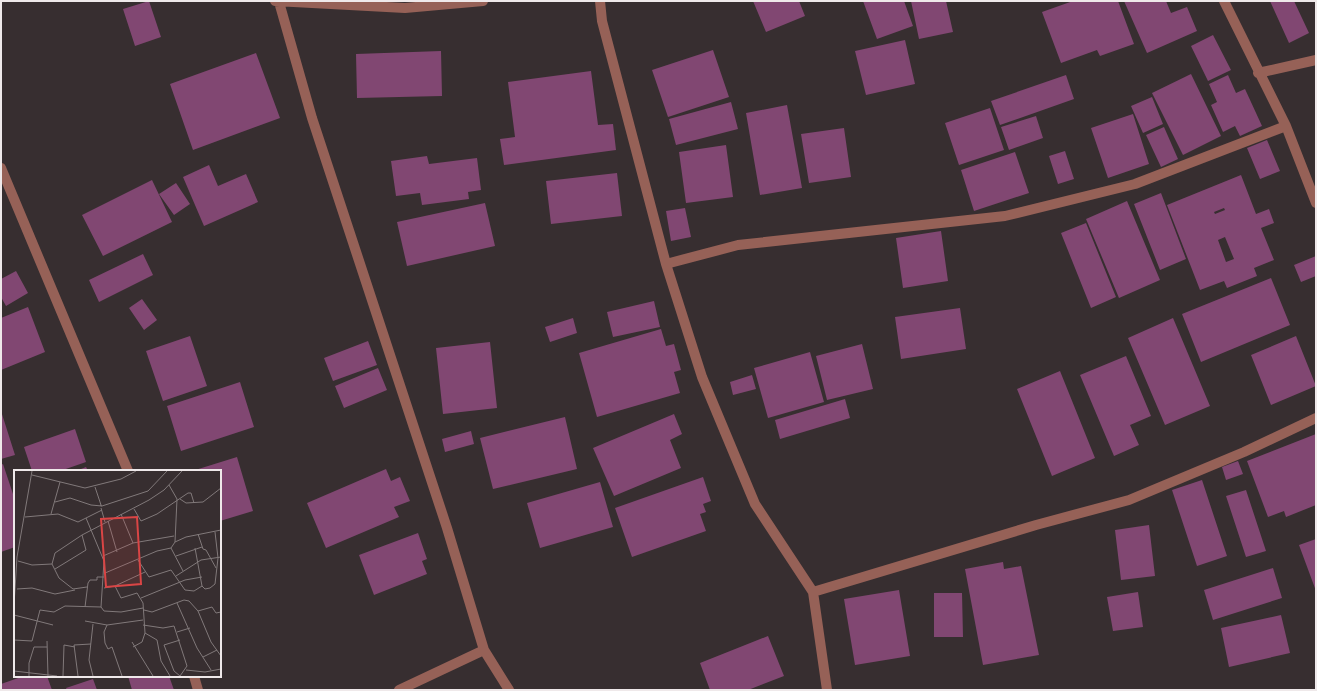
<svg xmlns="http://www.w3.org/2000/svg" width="1317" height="691" font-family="Signika,sans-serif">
	<rect width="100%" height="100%" fill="#372e30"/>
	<!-- building -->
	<path fill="#814772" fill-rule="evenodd" d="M 149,1 L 161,37 L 135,46 L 123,9 Z
		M 753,1 L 799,1 L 805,16 L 766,32 Z
		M 863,1 L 904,1 L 913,26 L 877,39 Z
		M 911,1 L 946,1 L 953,32 L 919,39 Z
		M 1073,1 L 1118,1 L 1134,44 L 1100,56 L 1097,50 L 1061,63 L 1042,12 Z
		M 1124,1 L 1166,1 L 1171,13 L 1187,7 L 1197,31 L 1147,53 Z
		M 1270,1 L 1294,1 L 1309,33 L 1289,43 Z
		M 1213,35 L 1231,70 L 1208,81 L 1191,46 Z
		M 905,40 L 915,84 L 866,95 L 855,51 Z
		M 713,50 L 729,97 L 668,117 L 652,70 Z
		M 441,51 L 442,96 L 357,98 L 356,54 Z
		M 256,53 L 280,118 L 193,150 L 170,84 Z
		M 591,71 L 598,125 L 613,124 L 616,150 L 504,165 L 500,139 L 515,137 L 508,82 Z
		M 1191,74 L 1221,136 L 1183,155 L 1152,93 Z
		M 1066,75 L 1074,99 L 1000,125 L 991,101 Z
		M 1228,75 L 1236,93 L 1245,89 L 1262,126 L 1240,136 L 1235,126 L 1223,132 L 1211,105 L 1217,102 L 1209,84 Z
		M 1152,97 L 1163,124 L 1143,133 L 1131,106 Z
		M 731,102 L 738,129 L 676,145 L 669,119 Z
		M 787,105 L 802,188 L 760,195 L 746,113 Z
		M 990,108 L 1004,150 L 959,165 L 945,123 Z
		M 1133,114 L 1149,164 L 1108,178 L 1091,128 Z
		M 1036,116 L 1043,138 L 1009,150 L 1001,127 Z
		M 1164,127 L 1178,159 L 1161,167 L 1146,135 Z
		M 844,128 L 851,177 L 809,183 L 801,134 Z
		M 1267,140 L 1280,171 L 1260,179 L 1247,148 Z
		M 726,145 L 733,197 L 686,203 L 679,152 Z
		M 1065,151 L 1074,179 L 1058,184 L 1049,156 Z
		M 1015,152 L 1029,193 L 974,211 L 961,170 Z
		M 427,156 L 429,164 L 477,158 L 481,190 L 468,192 L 469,199 L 422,205 L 420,193 L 396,196 L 391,161 Z
		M 209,165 L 218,186 L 246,174 L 258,202 L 204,226 L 183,177 Z
		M 617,173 L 622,216 L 551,224 L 546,181 Z
		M 1241,175 L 1256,214 L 1269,209 L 1274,223 L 1261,228 L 1274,260 L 1254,268 L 1257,276 L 1227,288 L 1224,281 L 1200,290 L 1167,205 ZM 1224,208 L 1225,210 L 1215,214 L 1214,212 ZM 1225,237 L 1234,259 L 1226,262 L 1218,240 Z
		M 152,180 L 172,222 L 103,256 L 82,215 Z
		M 176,183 L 190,204 L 174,215 L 159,194 Z
		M 1161,193 L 1186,259 L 1160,270 L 1134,204 Z
		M 1127,201 L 1160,280 L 1119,298 L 1086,219 Z
		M 485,203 L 495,246 L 407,266 L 397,222 Z
		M 685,208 L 691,237 L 671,241 L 666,211 Z
		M 1086,223 L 1116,297 L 1091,308 L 1061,233 Z
		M 941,231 L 948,281 L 903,288 L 896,238 Z
		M 143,254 L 153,275 L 99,302 L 89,280 Z
		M 1316,256 L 1316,276 L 1301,282 L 1294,265 Z
		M 16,271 L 28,293 L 6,306 L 1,297 L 1,279 Z
		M 1271,278 L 1290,325 L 1201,362 L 1182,314 Z
		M 142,299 L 157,320 L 144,330 L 129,308 Z
		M 654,301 L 660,327 L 613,337 L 607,312 Z
		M 28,307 L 45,352 L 1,370 L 1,318 Z
		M 960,308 L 966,349 L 901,359 L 895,317 Z
		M 573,318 L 577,333 L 550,342 L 545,327 Z
		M 1173,318 L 1210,406 L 1165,425 L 1128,338 Z
		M 661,329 L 666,346 L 674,344 L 681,370 L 674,372 L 680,393 L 597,417 L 579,353 Z
		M 190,336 L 207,386 L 163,401 L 146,351 Z
		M 1296,336 L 1316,386 L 1271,405 L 1251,355 Z
		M 368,341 L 377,365 L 333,381 L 324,358 Z
		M 490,342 L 497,408 L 443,414 L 436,348 Z
		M 862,344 L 873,389 L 827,400 L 816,356 Z
		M 810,352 L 824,402 L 768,418 L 754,368 Z
		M 1126,356 L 1151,416 L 1130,425 L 1139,445 L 1114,456 L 1080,375 Z
		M 378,368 L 387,390 L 344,408 L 335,386 Z
		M 1060,371 L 1095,458 L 1052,476 L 1017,389 Z
		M 752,375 L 756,389 L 733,395 L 730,382 Z
		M 240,382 L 254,427 L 181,451 L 167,406 Z
		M 845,399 L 850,418 L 780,439 L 775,420 Z
		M 1,411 L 15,455 L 1,459 Z
		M 674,414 L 682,434 L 670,440 L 681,468 L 614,496 L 593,448 Z
		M 565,417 L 577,469 L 493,489 L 480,438 Z
		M 75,429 L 86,462 L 60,471 L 32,471 L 24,447 Z
		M 471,431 L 474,444 L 445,452 L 442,439 Z
		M 1316,434 L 1316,505 L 1286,517 L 1284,511 L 1268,517 L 1247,461 Z
		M 237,457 L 253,511 L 220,521 L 220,471 L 192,471 Z
		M 1238,461 L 1243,474 L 1226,480 L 1222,467 Z
		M 3,464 L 15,500 L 15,547 L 1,552 L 1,465 Z
		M 86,467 L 88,471 L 76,471 Z
		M 386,469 L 391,481 L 400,477 L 410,501 L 394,507 L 399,517 L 326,548 L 307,503 Z
		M 703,477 L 711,501 L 703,504 L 706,512 L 700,514 L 706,531 L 632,557 L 615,508 Z
		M 1202,480 L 1227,556 L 1197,566 L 1172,490 Z
		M 600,482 L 613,527 L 540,548 L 527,503 Z
		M 1246,490 L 1266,551 L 1246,557 L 1226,496 Z
		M 1149,525 L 1155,576 L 1121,580 L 1115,530 Z
		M 418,533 L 427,559 L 422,561 L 427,574 L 374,595 L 359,555 Z
		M 1316,539 L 1316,591 L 1299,545 Z
		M 1003,562 L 1004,569 L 1021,566 L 1039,655 L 983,665 L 965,569 Z
		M 1273,568 L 1282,598 L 1213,620 L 1204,590 Z
		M 899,590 L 910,656 L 855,665 L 844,599 Z
		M 1138,592 L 1143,627 L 1113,631 L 1107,597 Z
		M 934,593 L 962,593 L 963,637 L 934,637 Z
		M 1281,615 L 1290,653 L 1229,667 L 1221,628 Z
		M 768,636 L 784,676 L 748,690 L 710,690 L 700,663 Z
		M 24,676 L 47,676 L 52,690 L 1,690 L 1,684 Z
		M 128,676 L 169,676 L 174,690 L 132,690 Z
		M 93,679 L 97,690 L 67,690 L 66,688 Z"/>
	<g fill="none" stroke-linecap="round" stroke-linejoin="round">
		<!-- minor -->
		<path stroke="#966157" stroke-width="10" d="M 275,1 L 405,8 L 483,1
			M 600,1 L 602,21 L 666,264 L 702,377 L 755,504 L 813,592 L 827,690
			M 1224,1 L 1286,126 L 1316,203
			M 279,2 L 312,118 L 447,528 L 484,650 L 509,690
			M 1258,73 L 1316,60
			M 1,168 L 128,471
			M 666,264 L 738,245 L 1005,216 L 1135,184 L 1286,126
			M 813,592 L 1036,525 L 1129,500 L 1244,452 L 1316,418
			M 194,676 L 198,690
			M 399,690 L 484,650"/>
	</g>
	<!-- overview -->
	<g transform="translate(14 470)">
		<rect width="207" height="207" fill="#372e30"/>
		<path fill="none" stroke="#81797a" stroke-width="1" d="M 18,5 L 71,18 L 107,9 L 122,1M 155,15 L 163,29 L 161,72M 81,17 L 87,35M 166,29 L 172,33 L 189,32 L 207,18M 41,32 L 56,28 L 77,35 L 88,36 L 86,35M 88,36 L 134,21 L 153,1M 87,38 L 91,52M 120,39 L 127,51 L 143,44 L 174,23 L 177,23 L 180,33M 37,44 L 46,12M 107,44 L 119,73M 11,47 L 44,44 L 64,52 L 88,40M 72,48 L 90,91 L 87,137M 94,51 L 103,82M 184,64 L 189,79 L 192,80 L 202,98M 157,78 L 161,72 L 172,67 L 207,60M 157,78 L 169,101M 181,78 L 188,116M 89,86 L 119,73 L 160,66M 162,86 L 188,77M 124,90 L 135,107 L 157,100 L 171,120 L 180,121 L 188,116 L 191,119 L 196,118 L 201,114 L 204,88 L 201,62M 4,91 L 18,95 L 38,94M 41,99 L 72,80 L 68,65M 91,103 L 143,81 L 157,78M 162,106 L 187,90 L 207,87M 101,116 L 107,128 L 123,123 L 129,133 L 131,163 L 128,172 L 119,177M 73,117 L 59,119 L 45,108 L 38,94 L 41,83 L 68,65 L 135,30 L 150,20 L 168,1M 90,118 L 101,116 L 131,102M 3,119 L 18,118 L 41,124 L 61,120M 127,128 L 171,110 L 188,107M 163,133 L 183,178 L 197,200M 0,135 L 3,87 L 18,1M 71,137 L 74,113 L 76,110 L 83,110 L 83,107 L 90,107M 130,140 L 138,142 L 170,130 L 175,131 L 184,141 L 197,172 L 207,186M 184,141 L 198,137 L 202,143 L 207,142M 0,145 L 39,155M 71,151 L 93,155 L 129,150M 93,155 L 90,162 L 91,173 L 94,179 L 98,177 L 108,206M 129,155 L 149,158 L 160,156 L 173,196 L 166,206M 163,162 L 176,158M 131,163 L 143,170 L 147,191 L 156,206M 0,170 L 18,171 L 26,140 L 40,142 L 51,136 L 87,137 L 90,141 L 107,142 L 129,138M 166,170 L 150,175 L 160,201 L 166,206M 33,171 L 34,206M 118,172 L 139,206M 189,187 L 203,180M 172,200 L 191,202 L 207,199M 0,201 L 43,206M 15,206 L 15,193 L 20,177 L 33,177M 49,206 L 50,175 L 61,177M 64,206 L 60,175 L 77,174M 79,206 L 75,190 L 79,154"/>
		<path fill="#da4545" fill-opacity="0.15" stroke="#da4545" stroke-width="2" d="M 123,47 L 127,114 L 92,117 L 87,49 Z"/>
		<rect width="207" height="207" fill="none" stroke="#efe9ea" stroke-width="2"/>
	</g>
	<!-- border -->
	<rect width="1317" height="691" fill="none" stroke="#efe9ea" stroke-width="4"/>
</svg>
